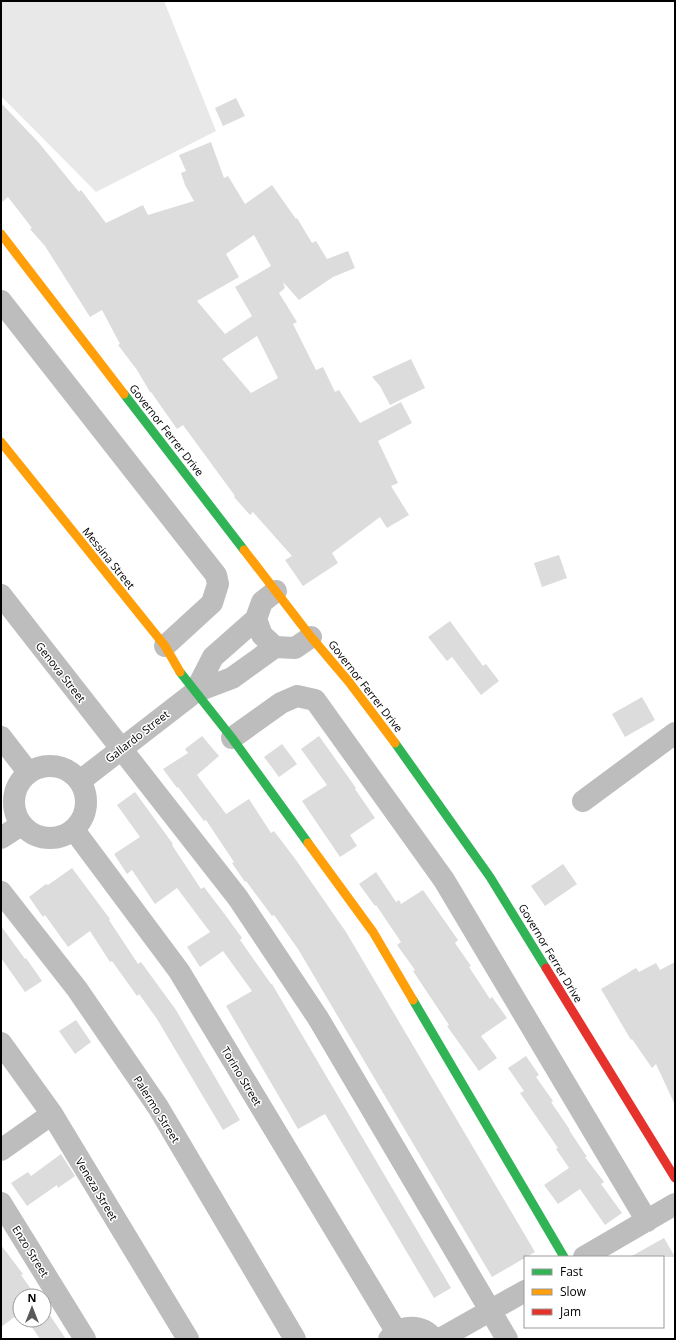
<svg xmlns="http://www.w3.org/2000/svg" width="676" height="1340" font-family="'Open Sans',sans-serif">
	<rect width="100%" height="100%" fill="#fff"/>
	<!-- green -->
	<path fill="#e8e8e8" d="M 1,1 L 164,1 L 216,131 L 96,192 L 2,97 L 1,98 Z"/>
	<!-- building -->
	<path fill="#dcdcdc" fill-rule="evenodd" d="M 236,98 L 245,116 L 223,126 L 215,108 Z
		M 1,103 L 39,143 L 79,192 L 81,190 L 106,223 L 143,205 L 148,215 L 194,201 L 185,185 L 181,173 L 186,171 L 179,155 L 211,142 L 224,178 L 228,176 L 245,204 L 272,185 L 296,219 L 297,218 L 312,243 L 316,241 L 327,259 L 348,251 L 355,268 L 333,277 L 299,300 L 283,282 L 285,288 L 279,293 L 297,322 L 293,324 L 316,370 L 323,367 L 335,392 L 339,390 L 360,423 L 401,402 L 412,423 L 378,441 L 398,483 L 391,486 L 409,515 L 387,528 L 380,517 L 332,553 L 338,563 L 303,586 L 285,560 L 292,556 L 253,512 L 250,515 L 234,497 L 235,496 L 183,425 L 177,429 L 151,392 L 150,392 L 137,370 L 118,345 L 120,344 L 102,310 L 90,317 L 45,246 L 30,229 L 32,228 L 8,197 L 1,203 ZM 254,235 L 271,266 L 235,287 L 252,316 L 225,334 L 197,301 L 239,277 L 226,254 ZM 257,336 L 278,378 L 251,393 L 222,359 Z
		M 411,359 L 425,388 L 390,405 L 380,386 L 372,377 Z
		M 559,555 L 567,578 L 542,587 L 534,563 Z
		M 450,621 L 483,666 L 486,664 L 499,681 L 481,695 L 452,657 L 447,661 L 428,637 Z
		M 642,697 L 655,720 L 625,737 L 612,714 Z
		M 202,736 L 219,756 L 197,775 L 226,814 L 249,799 L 271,833 L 274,831 L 296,860 L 346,932 L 535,1252 L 492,1277 L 298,949 L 274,915 L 272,916 L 246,881 L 245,882 L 232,863 L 234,862 L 206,820 L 204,821 L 178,787 L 177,788 L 163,769 L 188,753 L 185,749 Z
		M 319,736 L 356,788 L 355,789 L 375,818 L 350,835 L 357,846 L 340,857 L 302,801 L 327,785 L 301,749 Z
		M 282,744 L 297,764 L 279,777 L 264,757 Z
		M 135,792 L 173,844 L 172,845 L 201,889 L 204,887 L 226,916 L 242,938 L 240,940 L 271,984 L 272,984 L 451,1288 L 434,1298 L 325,1114 L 298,1129 L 226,1006 L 252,991 L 223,951 L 200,967 L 187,947 L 210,932 L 177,888 L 155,904 L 132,870 L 127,874 L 114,854 L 140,837 L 117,805 Z
		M 563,864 L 577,884 L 545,906 L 531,886 Z
		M 72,868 L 110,919 L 109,920 L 138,964 L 141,962 L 176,1010 L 240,1120 L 223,1130 L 157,1019 L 139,994 L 137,996 L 112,961 L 110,962 L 90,931 L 68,947 L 45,915 L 43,917 L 29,897 L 46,884 L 48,885 Z
		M 376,872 L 396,902 L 399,900 L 401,904 L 423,890 L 458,940 L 455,943 L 471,966 L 469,967 L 490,999 L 492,997 L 507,1018 L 481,1036 L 497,1058 L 479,1071 L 447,1026 L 449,1025 L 413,971 L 415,970 L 397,945 L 401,942 L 376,905 L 375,906 L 359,884 Z
		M 1,926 L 25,959 L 26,958 L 42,981 L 25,992 L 1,958 Z
		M 675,962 L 675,1105 L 656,1064 L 652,1068 L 632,1039 L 631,1040 L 601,989 L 636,968 L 639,972 L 656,963 L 660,970 Z
		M 76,1020 L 91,1042 L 75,1054 L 59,1031 Z
		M 526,1056 L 539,1075 L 536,1077 L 553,1101 L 551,1102 L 570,1130 L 569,1130 L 587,1157 L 585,1157 L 604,1182 L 601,1184 L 622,1213 L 605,1225 L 580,1189 L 558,1204 L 544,1185 L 569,1168 L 556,1149 L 558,1148 L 520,1093 L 524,1091 L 508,1068 Z
		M 61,1154 L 75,1176 L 58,1188 L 57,1185 L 27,1206 L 11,1183 L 28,1172 L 31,1176 Z
		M 664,1238 L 675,1257 L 630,1257 Z
		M 1,1245 L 23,1274 L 21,1275 L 36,1296 L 20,1296 L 20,1313 L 1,1327 Z
		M 44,1308 L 51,1317 L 66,1339 L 40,1339 L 27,1320 L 44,1320 Z"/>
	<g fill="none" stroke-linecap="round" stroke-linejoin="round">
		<!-- street -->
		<path stroke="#bdbdbd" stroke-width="22" d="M 1,301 L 216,575 L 218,584 L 212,603 L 165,646
			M 276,591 L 262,602 L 256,619 L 262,635 L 275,647 L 295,648 L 311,637
			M 1,595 L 238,898 L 318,1018 L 507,1339
			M 195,692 L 213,657 L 256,619
			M 1,737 L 28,772
			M 232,738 L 281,703 L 297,696 L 315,700 L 444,880 L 647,1221
			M14 802a36 36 0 1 1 72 0a36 36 0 1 1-72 0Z
			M 80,781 L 195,692 L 232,678 L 275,647
			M 583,801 L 675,733
			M 74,830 L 179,971 L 396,1331
			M 1,838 L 21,825
			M 1,892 L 77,989 L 158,1107 L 295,1339
			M 1,1043 L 52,1114 L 188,1339
			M 1,1150 L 52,1114
			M 1,1203 L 85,1339
			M 584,1257 L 675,1204
			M 389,1339 C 401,1324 422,1324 434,1339
			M 440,1339 L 525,1291"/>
		<!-- fast -->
		<path stroke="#30b455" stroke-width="9" d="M 124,394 L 244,550
			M 180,672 L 232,738 L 308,843
			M 395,743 L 490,877 L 546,968
			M 413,1000 L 564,1257"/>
		<!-- slow -->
		<path stroke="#ff9f0a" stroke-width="9" d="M 1,234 L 124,394
			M 1,442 L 165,646 L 180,672
			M 244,550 L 311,637 L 349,682 L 395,743
			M 308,843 L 373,932 L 413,1000"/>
		<!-- jam -->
		<path stroke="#e5322d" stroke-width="9" d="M 546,968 L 675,1178"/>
	</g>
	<g text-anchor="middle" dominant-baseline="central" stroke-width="3" stroke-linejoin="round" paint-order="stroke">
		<!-- street labels -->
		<g font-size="11" fill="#000" stroke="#fff">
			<text transform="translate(167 430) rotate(52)">Governor Ferrer Drive</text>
			<text transform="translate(109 558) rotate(51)">Messina Street</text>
			<text transform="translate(61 672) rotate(52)">Genova Street</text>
			<text transform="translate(366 686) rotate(52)">Governor Ferrer Drive</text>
			<text transform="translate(137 736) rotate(-38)">Gallardo Street</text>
			<text transform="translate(551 953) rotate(59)">Governor Ferrer Drive</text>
			<text transform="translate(242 1076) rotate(59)">Torino Street</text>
			<text transform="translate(157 1109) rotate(58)">Palermo Street</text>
			<text transform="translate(97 1189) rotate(59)">Veneza Street</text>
			<text transform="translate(31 1251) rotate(58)">Enzo Street</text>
		</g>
	</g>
	<!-- border -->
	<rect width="676" height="1340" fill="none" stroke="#000000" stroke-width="4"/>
	<!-- legend -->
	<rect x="524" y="1256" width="140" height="72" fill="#ffffff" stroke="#999999"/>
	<rect x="532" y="1269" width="20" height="6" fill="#30b455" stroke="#999999"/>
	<text x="560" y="1276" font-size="12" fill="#000000">Fast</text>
	<rect x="532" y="1289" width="20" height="6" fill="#ff9f0a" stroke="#999999"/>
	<text x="560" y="1296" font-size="12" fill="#000000">Slow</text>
	<rect x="532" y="1309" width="20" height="6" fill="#e5322d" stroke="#999999"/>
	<text x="560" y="1316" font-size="12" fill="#000000">Jam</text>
	<!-- north arrow -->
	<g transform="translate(32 1308)"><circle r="19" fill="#ffffff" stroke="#999999"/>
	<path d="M0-3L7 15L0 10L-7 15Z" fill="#595959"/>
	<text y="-6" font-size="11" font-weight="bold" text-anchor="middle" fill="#000000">N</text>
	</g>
</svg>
